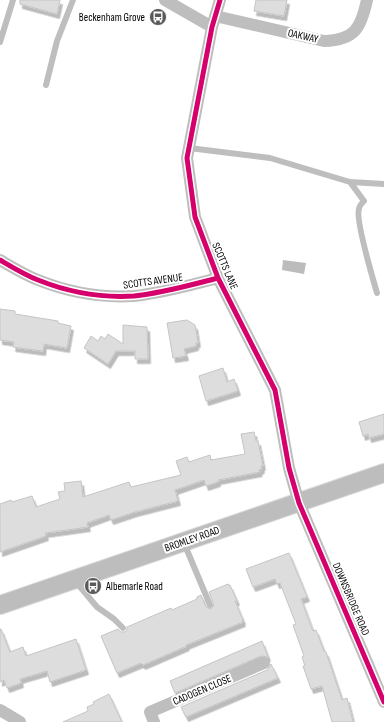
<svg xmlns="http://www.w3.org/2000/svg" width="384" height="722" font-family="'Sofia Sans Condensed',sans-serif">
	<defs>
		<filter id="shadow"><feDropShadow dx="2.5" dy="4.5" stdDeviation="0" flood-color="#0004"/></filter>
	</defs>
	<rect width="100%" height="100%" fill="#fff"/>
	<!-- water -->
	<path fill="#bcbcbc" d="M 283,260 L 306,263 L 304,274 L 282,270 Z"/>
	<!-- building -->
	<path fill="#ddd" stroke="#c5c5c5" filter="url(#shadow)" d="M 20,0 L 60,0 L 57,14 L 20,4 Z
		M 256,0 L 287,0 L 284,16 L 254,11 Z
		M 0,309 L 15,311 L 15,314 L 58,321 L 58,323 L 71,326 L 67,348 L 44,344 L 43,351 L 13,347 L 14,342 L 0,340 Z
		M 187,320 L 195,325 L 198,343 L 196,343 L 196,346 L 184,349 L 186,356 L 173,358 L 167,323 Z
		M 123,325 L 147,327 L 148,359 L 135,359 L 135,351 L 116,351 L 108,364 L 84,348 L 91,336 L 98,341 L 101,336 L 105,339 L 108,334 L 123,344 Z
		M 223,368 L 227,382 L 234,379 L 238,391 L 206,401 L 199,376 Z
		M 384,414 L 384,434 L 369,438 L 368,434 L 363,436 L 359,422 Z
		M 254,432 L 256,441 L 258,441 L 263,466 L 261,466 L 262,469 L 259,470 L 260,472 L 218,480 L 218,482 L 206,486 L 204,480 L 175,490 L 178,501 L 135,512 L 111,520 L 109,515 L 87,523 L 88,527 L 45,533 L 46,536 L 0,552 L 0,504 L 11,500 L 12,502 L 32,496 L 36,507 L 60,499 L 58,492 L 65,491 L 64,483 L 81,481 L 83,497 L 129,482 L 131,487 L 181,475 L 176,461 L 187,457 L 189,462 L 210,455 L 211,460 L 245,454 L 241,434 Z
		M 289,553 L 307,597 L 301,599 L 313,631 L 316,630 L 324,651 L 326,652 L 342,700 L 347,698 L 353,722 L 332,722 L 322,686 L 311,689 L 303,666 L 305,666 L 302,657 L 304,656 L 293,625 L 296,624 L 280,583 L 277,584 L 275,579 L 253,587 L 246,569 Z
		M 228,584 L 228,585 L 230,585 L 237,601 L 235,601 L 243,620 L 242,620 L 243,622 L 186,645 L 187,646 L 143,665 L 141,663 L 117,673 L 101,636 L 118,629 L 121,632 L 125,632 L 127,630 L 127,627 L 171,608 L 172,610 L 197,599 L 197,597 L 201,595 L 206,607 L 211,609 L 214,605 L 209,592 Z
		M 0,629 L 1,629 L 10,652 L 23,647 L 26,656 L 76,639 L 86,670 L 50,682 L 47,671 L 20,679 L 21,683 L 7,688 L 4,680 L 0,682 Z
		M 262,641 L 268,657 L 261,656 L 175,693 L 170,681 Z
		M 271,664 L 278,678 L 186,717 L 181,707 L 267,670 Z
		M 109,694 L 122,722 L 63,722 L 88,711 L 87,707 L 94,704 L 93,702 Z"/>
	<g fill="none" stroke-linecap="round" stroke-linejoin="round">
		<!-- primary casing -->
		<g stroke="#dbdbdb" stroke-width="20">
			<path id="primary" d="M 0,605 L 384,473"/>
		</g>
		<!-- lane -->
		<path stroke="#bebebe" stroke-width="6" d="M 0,42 L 13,0
			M 46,85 L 57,41 L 73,0
			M 189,148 L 270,158 L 350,182 L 384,184
			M 350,182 L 364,201 C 362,203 359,206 359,209 C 355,219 373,279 377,293
			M 184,543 L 210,605
			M 76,582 L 97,607 L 114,619 L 123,628"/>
		<!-- street -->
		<path stroke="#bebebe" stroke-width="12" d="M 165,0 L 212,27
			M 220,0 L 212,27 L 187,158 L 195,217 L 218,278 L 275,390 L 289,468 L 299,503 L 384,702
			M 215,16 L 324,41 C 355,40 361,28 367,0
			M 0,260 C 12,267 25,275 38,280 C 68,292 102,298 134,296 C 163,293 190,285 218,278
			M 0,710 L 20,722
			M 154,722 L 150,712 L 264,663"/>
		<!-- primary -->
		<use href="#primary" stroke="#bdbdbd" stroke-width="18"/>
		<!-- cycleway casing -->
		<g stroke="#fff" stroke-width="8">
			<path id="cycleway" d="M 220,0 L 212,27 L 187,158 L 195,217 L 218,278 L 275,390 L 289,468 L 299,503 L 384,702
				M 0,260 C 12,267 25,275 38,280 C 68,292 102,298 134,296 C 163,293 190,285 218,278"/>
		</g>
		<!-- cycleway -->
		<use href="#cycleway" stroke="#d6006c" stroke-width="5"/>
	</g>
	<!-- icons -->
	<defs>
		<g id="bus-disc" transform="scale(0.9)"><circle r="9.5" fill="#595959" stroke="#fff"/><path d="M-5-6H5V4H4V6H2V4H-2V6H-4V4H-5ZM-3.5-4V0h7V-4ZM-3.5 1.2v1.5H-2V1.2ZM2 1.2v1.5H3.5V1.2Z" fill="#fff"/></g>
	</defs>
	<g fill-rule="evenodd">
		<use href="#bus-disc" x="158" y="17"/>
		<use href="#bus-disc" x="93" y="586"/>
	</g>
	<g text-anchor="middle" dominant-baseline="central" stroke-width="4" stroke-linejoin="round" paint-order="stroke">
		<!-- poi labels -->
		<g font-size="11" fill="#000" stroke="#fff" text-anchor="end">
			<text x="145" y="17">Beckenham Grove</text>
			<text x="106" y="586" text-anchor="start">Albemarle Road</text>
		</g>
		<!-- street labels -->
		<g font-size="11" fill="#000" stroke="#fff">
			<text transform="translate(303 36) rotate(13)">OAKWAY</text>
			<text transform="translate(225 266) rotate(67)">SCOTTS LANE</text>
			<text transform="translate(153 281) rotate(-8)">SCOTTS AVENUE</text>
			<text transform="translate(192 539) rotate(-19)">BROMLEY ROAD</text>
			<text transform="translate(351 599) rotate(67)">DOWNSBRIDGE ROAD</text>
			<text transform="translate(202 690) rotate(-23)">CADOGEN CLOSE</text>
		</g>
	</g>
</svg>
